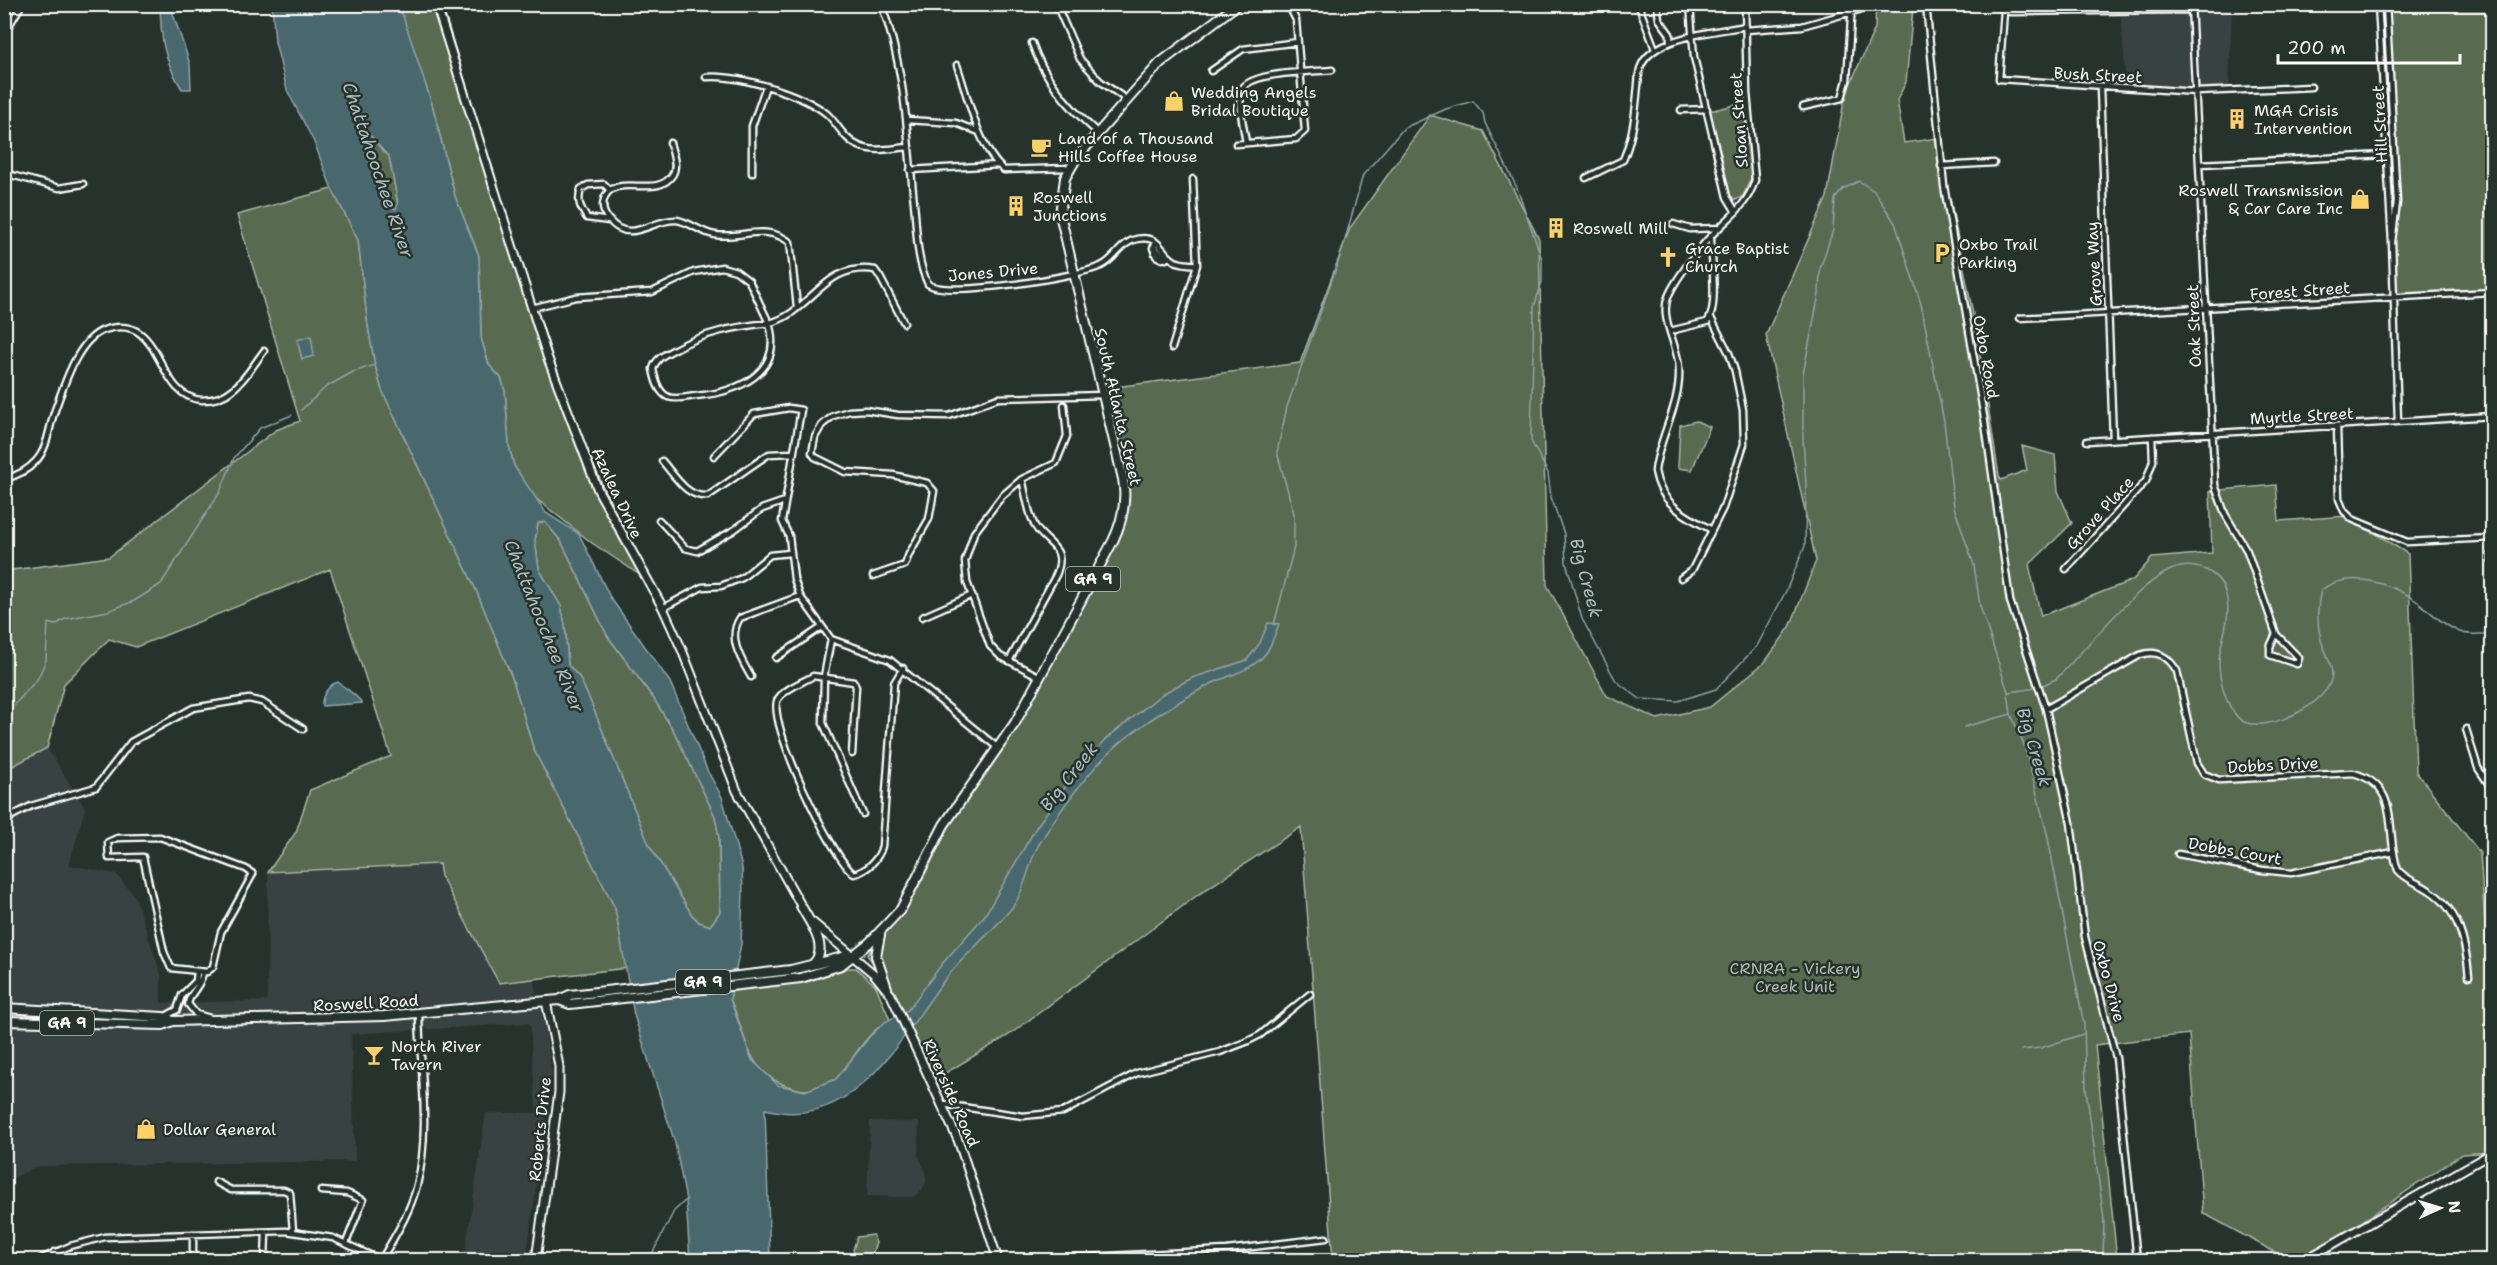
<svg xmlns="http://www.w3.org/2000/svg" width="2497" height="1265" font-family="'Shantell Sans',sans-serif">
	<rect width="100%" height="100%" fill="#26332d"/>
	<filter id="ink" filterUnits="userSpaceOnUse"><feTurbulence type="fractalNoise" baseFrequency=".0167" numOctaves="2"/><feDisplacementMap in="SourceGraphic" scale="12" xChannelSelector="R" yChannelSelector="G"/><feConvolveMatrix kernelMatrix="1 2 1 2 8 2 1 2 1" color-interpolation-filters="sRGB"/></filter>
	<g filter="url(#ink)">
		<!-- built -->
		<path fill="#374242" d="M 2198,5 L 2232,5 L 2229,88 L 2126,86 L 2121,16 L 2198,14 Z
			M 47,748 L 85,808 L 69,865 L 116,874 L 135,897 L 161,975 L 161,1003 L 267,1001 L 268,872 L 440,864 L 441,876 L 499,982 L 533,979 L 544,1024 L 552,1072 L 526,1260 L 464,1260 L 486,1113 L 536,1113 L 530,1023 L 351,1034 L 355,1161 L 38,1166 L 5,1182 L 5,770 Z
			M 870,1121 L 919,1122 L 918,1155 L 925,1171 L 926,1182 L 922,1190 L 913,1197 L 867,1196 Z"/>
		<!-- green -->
		<path fill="#586b4f" stroke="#acb5a7" stroke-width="1.5" d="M 397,5 L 442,5 L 499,193 L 573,420 L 646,579 L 592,543 L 534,497 L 514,466 L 509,446 L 505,391 L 501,378 L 489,365 L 481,338 L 479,256 L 455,196 L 432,104 Z
			M 1876,5 L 1913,8 L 1906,82 L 1897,100 L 1904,143 L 1938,138 L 1976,329 L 1999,476 L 2001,480 L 2027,470 L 2022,446 L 2055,455 L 2058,491 L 2072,523 L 2029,565 L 2041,616 L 2133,580 L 2152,558 L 2212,553 L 2210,491 L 2276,485 L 2279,521 L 2348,516 L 2408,554 L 2416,772 L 2480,853 L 2492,1025 L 2492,1152 L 2462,1154 L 2305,1260 L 2289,1260 L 2203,1213 L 2189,1034 L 2095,1045 L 2117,1260 L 1333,1260 L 1301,827 L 1199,894 L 1009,1035 L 934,1080 L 895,993 L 867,955 L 890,928 L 1105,558 L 1122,524 L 1123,489 L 1100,389 L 1300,363 L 1350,228 L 1430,115 L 1483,131 L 1539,239 L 1547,585 L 1607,696 L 1657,719 L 1710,707 L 1765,662 L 1790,627 L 1816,561 L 1766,335 L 1827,197 L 1845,96 L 1875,28 Z
			M 2185,5 L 2185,7 L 2069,8 L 2069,5 Z
			M 2380,5 L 2492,5 L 2492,291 L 2394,294 L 2387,113 Z
			M 1743,103 L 1751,167 L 1751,178 L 1743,196 L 1736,200 L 1730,195 L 1709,111 Z
			M 365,130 C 375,138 378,148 389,156 L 398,204 L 396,209 L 391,208 L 383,197 L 361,136 L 362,131 Z
			M 332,189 L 358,240 L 368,326 L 375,365 L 382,390 L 477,592 L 513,680 L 534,750 L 615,908 L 627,968 L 499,983 L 441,876 L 439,864 L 268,872 L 296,832 L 310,790 L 391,756 L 330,569 L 136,647 L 109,639 L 64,684 L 47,748 L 5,770 L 5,571 L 109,557 L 276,430 L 300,421 L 237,215 Z
			M 1696,421 L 1710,427 L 1692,470 L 1678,468 L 1680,425 Z
			M 545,522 L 561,541 L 607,635 L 654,699 L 675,733 L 715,816 L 719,837 L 720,912 L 710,926 L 699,922 L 692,915 L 649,845 L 589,698 L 579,677 L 568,665 L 565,625 L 561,607 L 539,569 L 535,540 L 538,523 Z
			M 847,968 L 856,968 L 876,986 L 890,1020 C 866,1032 854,1059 837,1078 C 829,1087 808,1092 798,1089 C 745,1077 749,1040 730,999 L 732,991 L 810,981 Z
			M 873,1235 L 876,1243 L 872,1254 L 857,1257 L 853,1250 L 857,1237 Z"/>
		<!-- water -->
		<path fill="#48676e" stroke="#91a4a8" stroke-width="1.5" fill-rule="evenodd" d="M 160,5 L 170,5 L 190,64 L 191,89 L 182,89 C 163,58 161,40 160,5 Z
			M 272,5 L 397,5 L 403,16 L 432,104 L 455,196 L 479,256 L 481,338 L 489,365 L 501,378 L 505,391 L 509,446 L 514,466 L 546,513 L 579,534 L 610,597 L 670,682 L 708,772 L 722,797 L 742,867 L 743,892 L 741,944 L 730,999 L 752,1060 L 778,1085 L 805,1091 L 836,1079 L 870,1036 L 885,1022 L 908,1010 L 942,964 L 985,915 L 1037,826 L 1066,786 L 1106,739 L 1162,694 L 1192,678 L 1247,660 L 1260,643 L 1268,623 L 1279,624 C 1275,633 1272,645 1266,653 C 1253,671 1225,676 1207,686 C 1165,709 1122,735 1091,772 C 1072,794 1053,821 1038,846 C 1028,864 1026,888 1014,905 C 994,931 967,952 946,978 C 901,1036 856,1133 765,1109 L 770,1260 L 690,1260 L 686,1200 L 675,1143 L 634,1015 L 615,908 L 534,750 L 513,680 L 477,592 L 382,390 L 375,365 L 368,326 L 358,240 L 332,189 L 314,142 L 287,90 L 275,42 ZM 365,130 C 375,138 378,148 389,156 L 398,204 L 396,209 L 391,208 L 383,197 L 361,137 L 362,131 ZM 545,522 L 561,541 L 607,635 L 654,699 L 675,733 L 715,816 L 719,837 L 720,912 L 710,926 L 699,922 L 692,915 L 649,845 L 589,698 L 579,677 L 568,665 L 565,625 L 561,606 L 539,569 L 535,540 L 538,523 Z
			M 311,336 L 314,356 L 302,359 L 297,340 Z
			M 338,682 C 346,689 356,694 362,703 L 322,706 C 321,696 329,684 338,682 Z"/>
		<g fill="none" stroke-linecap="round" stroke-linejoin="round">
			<!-- stream -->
			<path stroke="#91a4a8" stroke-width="1.5" d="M 301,410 L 326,387 L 353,372 L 375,365
				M 1274,625 L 1294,547 L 1294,514 L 1277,452 L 1287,407 L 1341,254 L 1363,175 L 1404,128 L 1446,109 L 1473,101 L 1483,113 L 1485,123 L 1517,188 L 1542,259 L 1542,282 L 1534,307 L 1531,441 L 1548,473 L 1551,497 L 1564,534 L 1566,562 L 1582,619 L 1616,681 L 1640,699 L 1678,701 L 1716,689 L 1757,646 L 1786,591 L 1805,546 L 1806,485 L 1803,437 L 1803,374 L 1819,294 L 1820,269 L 1833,230 L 1835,199 L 1843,189 L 1859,181 L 1874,191 L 1895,223 L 1921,304 L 1944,422 L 1954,507 L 1974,565 L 1980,606 L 2008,692 L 2011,714 L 2024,745 L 2047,833 L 2084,1025 L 2086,1089 L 2104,1219 L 2103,1260
				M 2041,686 L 2056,679 C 2085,650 2136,585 2171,570 C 2182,565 2194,565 2206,570 C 2214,574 2221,581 2224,589 C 2233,613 2224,629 2220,652 C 2218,664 2220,680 2224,692 C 2227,702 2234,717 2244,722 C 2268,733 2332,703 2332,674 C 2332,663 2324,650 2321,640 C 2317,624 2317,605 2321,590 C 2350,569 2391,583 2418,602 C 2431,612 2444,626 2460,632 C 2469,636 2482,634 2492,633
				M 2009,692 L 2037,688
				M 4,717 L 38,678 L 46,660 L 48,623 L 55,625 L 65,619 L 108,611 L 134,601 L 161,584 L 220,492 L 234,458 L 260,428 L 292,415
				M 1964,727 L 2011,714
				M 2021,1050 L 2041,1048 L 2083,1034
				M 649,1260 L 674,1211 L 686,1200"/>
			<!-- street casing -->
			<g stroke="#fff" stroke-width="9">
				<path id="street" d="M 881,4 C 906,69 907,135 914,203 C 917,230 916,260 928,284 C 947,298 1077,277 1101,266 C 1115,260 1121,242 1137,239 C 1161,234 1160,253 1175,261 C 1181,264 1190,264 1197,265
					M 1056,4 L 1080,59 L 1100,81 L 1127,100
					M 1638,4 L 1655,49
					M 1657,4 L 1659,19 L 1670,34 L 1670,42
					M 1690,4 L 1694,57 L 1727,197 L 1736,212
					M 1926,4 L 1944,186 L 1985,423 L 2010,601 L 2046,709 L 2071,823 L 2085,937 L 2116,1058 L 2137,1260
					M 1994,4 L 2010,12 L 2191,10
					M 2191,4 L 2215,485 L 2225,514 L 2247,551 L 2276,634 L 2299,658 L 2297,664 L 2270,655 L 2270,647 L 2276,634
					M 2378,4 L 2392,242 L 2398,422
					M 2386,4 L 2397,202 L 2392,241
					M 2004,11 L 1999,79 L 2196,92 L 2311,87
					M 1746,30 L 1802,26 L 1880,4
					M 4,34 L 22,4
					M 1032,43 C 1044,79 1069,108 1098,133
					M 957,65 C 967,94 979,150 1004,170 L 1070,168
					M 1211,71 L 1243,49 L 1298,42
					M 706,77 C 737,74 803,94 827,114 C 838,124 844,140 859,146 C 873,153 893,148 909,147
					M 2100,88 L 2113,439
					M 1803,107 L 1842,98 L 1847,80 L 1852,4
					M 1681,110 L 1707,109
					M 907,120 L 956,123 L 979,132
					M 670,143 C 672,152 678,165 673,174 C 661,194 635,182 617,187 C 602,191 599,209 609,220 C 630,246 653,218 677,220 C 690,222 701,233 715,235 C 743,239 764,223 790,242 L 797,307
					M 1246,143 C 1244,128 1238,107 1241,92 C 1245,71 1314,72 1332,70
					M 1236,144 L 1296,139 L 1305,131 L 1296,20 L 1288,4
					M 2200,164 L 2385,155
					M 1941,166 L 1994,163
					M 910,170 L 999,165
					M 4,173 L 59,188 L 83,184
					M 752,173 L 752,126 L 766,86
					M 1586,178 L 1623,160 C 1635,132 1636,104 1639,74 C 1643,36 1716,32 1746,26
					M 609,221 L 587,218 C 580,207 577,202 581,189 L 588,185 L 604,184 L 610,190
					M 1673,224 L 1690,229 L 1719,228
					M 1156,242 L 1153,248 L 1156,256 L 1162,259 L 1170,257
					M 1154,247 L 1166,259
					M 532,308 L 576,297 L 652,292 L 694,272 L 722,267 L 736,271 L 749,281 L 769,323 C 810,314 824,261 875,270 L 880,277 L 904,323
					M 2020,318 L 2492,292
					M 769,323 C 784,373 739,392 696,396 C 688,397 676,400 668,397 C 658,392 655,379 653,369 C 656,358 664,355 673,350 C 705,332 734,327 769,323 Z
					M 1670,331 L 1707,322 C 1719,309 1711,258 1711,239
					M 1172,348 L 1197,265 L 1193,179
					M 2337,426 L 2339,499 L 2344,511 L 2352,519 L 2407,542 L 2492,538
					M 2087,441 L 2492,416
					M 714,456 L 754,414 L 789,408 L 801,410 L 782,521 L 789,536 L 794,579 L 800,596 L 831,639 L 890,660 L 998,748
					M 662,461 C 675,476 687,498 708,496 L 769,454 L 792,453
					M 4,479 C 17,476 27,471 36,461 C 48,448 49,427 55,410 C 64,386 77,340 104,330 C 165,310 153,397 202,400 C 213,400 224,397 232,390 C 245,380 254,364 264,351
					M 659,520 L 685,548 L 697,551 L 734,530 L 762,509 L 785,501
					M 1712,530 C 1684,515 1661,505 1655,471 C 1659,437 1681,404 1679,369 C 1679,346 1659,319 1668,297 C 1675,279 1705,240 1720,227 C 1735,213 1749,201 1755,180 L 1747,93 L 1745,4
					M 2066,569 L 2146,481 L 2153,461 L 2152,437
					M 873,576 L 905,565 L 909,554 L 929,519 L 934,491 L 927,483 L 893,475 L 845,472 L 815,457 L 812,453 L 815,437 L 822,425 L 833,416 L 849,411 L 866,410 L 898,415 L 949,416 L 998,398 L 1103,395
					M 1681,578 L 1692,570 L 1723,508 L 1744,444 L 1743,410 L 1735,371 L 1729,353 L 1711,318
					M 663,608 L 702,587 L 721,586 L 742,578 L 770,555 L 790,553
					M 922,617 L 972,595
					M 2492,617 L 2492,538
					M 831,639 L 824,677 L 823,723 L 863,814
					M 776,658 L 822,627
					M 1009,661 L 1056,575 C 1068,546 1046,545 1035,526 C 1028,513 1026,494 1022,479
					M 751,677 C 741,659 727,638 740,618 L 800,596
					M 1040,677 L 1000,656 L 990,646 L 967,582 L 965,561 L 974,533 L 1002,496 L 1022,479 L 1056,463 L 1067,436 L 1064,405
					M 2046,709 L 2140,655 C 2157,649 2168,656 2177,671 L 2197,763 L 2204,774 L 2219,780 L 2353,773 C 2403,786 2384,833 2398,870 C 2406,880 2419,883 2429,890 C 2459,909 2466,943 2469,976
					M 2466,729 L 2478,768 L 2492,789
					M 852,754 L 856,687 L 854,682 L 813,676 C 803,682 784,689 778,699 C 765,719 833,860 854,874 C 867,871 879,859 882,846 L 894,683 L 903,668
					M 4,826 L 12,816 L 31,806 L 96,787 L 131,742 L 193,708 L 249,699 L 262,702 L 303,729
					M 160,837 L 246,869 L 253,874 L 221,932 L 213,967 L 207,972 L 171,968 L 164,952 L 143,857 L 109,858 L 108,842 L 117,838 Z
					M 2178,854 L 2262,870 L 2291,873 L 2394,852
					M 203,972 C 201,988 190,991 188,1004 L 196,1014 L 210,1018
					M 164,1017 L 177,1010 L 182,995 L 196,981 L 197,972
					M 942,1104 L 1023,1116 L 1063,1112 L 1137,1073 L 1220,1052 L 1246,1042 L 1260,1035 L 1310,994
					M 216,1182 L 231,1190 L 284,1190 L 290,1193 L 293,1231
					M 321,1191 L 347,1193 L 363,1200 L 346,1243
					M 54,1252 L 58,1260
					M 38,1260 L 70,1246 L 105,1237 L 286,1231 L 333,1238 L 381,1260
					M 193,1260 L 193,1234
					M 265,1260 L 266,1232
					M 329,1260 L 333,1257
					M 381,1260 C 395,1236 410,1213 417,1185 C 431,1131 420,1069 419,1014
					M 1029,1260 L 1227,1250 L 1326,1238"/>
			</g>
			<!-- secondary casing -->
			<g stroke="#fff" stroke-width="11">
				<path id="secondary" d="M 436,4 L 547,356 L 598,490 L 663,608 L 682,650 L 737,791 L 804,911
					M 812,922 L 874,974 L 891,995 L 958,1140 L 998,1260
					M 536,1260 L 559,1092 L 559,1066 L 546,1001
					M 2305,1260 L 2492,1153"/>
			</g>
			<!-- primary casing -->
			<g stroke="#fff" stroke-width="12">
				<path id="primary" d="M 801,906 C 810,923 830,948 813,964
					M 880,935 L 876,956 L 887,988
					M 559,1000 L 570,995 L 791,970 L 851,955
					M 4,1008 L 163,1017 L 173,1021
					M 4,1021 L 163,1025 L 173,1021 L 384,1016 L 559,1000 L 570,1004 L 801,978 L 841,965 L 869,943 L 901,909 L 944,825 L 1015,723 L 1113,541 C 1123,520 1127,501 1123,479 L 1060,214 L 1065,178 L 1076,159 L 1098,133 L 1160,63 L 1238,4"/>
			</g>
			<!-- street -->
			<use href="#street" stroke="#26332d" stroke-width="4.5"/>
			<!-- secondary -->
			<use href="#secondary" stroke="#26332d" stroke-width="7"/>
			<!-- primary -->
			<use href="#primary" stroke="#26332d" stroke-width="8"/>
		</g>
	</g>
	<!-- icons -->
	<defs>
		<g id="shop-bare" transform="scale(1.62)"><path d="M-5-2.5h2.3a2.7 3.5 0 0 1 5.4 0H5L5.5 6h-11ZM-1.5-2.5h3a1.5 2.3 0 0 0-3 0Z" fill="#ffd166" stroke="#26332d" stroke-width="2.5" paint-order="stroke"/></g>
		<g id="building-bare" transform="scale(1.62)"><path d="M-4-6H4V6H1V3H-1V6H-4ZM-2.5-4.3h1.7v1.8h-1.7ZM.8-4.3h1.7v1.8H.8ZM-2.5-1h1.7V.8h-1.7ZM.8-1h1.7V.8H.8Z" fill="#ffd166" stroke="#26332d" stroke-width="2.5" paint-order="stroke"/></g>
		<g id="cafe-bare" transform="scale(1.62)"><path d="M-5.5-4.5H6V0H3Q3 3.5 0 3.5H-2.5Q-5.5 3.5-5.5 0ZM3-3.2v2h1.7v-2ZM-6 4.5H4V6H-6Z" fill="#ffd166" stroke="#26332d" stroke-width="2.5" paint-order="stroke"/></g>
		<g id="parking-bare" transform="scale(1.62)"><path d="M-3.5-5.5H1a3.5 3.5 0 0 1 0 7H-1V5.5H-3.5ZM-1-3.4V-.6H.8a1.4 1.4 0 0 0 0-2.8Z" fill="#ffd166" stroke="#26332d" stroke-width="2.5" paint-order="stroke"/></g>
		<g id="church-bare" transform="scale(1.62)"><path d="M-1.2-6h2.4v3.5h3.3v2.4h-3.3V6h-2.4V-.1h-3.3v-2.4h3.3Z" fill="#ffd166" stroke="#26332d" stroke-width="2.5" paint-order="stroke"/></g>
		<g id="bar-bare" transform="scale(1.62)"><path d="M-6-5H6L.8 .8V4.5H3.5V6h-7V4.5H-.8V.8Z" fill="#ffd166" stroke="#26332d" stroke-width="2.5" paint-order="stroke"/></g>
	</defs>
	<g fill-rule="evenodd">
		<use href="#shop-bare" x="1174" y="101"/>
		<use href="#building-bare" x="2237" y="119"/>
		<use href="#cafe-bare" x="1041" y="147"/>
		<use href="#shop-bare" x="2360" y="199"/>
		<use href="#building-bare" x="1016" y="206"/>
		<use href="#building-bare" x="1556" y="228"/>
		<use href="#parking-bare" x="1942" y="253"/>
		<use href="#church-bare" x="1668" y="257"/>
		<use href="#bar-bare" x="374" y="1055"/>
		<use href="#shop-bare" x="146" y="1129"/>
	</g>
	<g text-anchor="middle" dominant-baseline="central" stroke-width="5" stroke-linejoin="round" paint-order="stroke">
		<!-- shield labels -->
		<g fill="#26332d" stroke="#bec2c0" stroke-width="1.5">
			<rect x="1066" y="567" width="54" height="24" rx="4.5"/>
			<rect x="676" y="970" width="54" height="24" rx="4.5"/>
			<rect x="40" y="1011" width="54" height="24" rx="4.5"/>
		</g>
		<g font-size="15" font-weight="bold" fill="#fff">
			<text x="1093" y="579">GA 9</text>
			<text x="703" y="982">GA 9</text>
			<text x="67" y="1023">GA 9</text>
		</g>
		<!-- street labels -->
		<g font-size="16" fill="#fff" stroke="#26332d">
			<text transform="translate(2098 75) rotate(3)">Bush Street</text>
			<text transform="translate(1739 120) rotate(-94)">Sloan Street</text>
			<text transform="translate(2380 124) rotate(-93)">Hill Street</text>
			<text transform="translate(2094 264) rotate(-93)">Grove Way</text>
			<text transform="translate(993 272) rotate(-5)">Jones Drive</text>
			<text transform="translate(2300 291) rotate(-4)">Forest Street</text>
			<text transform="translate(2194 326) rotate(-92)">Oak Street</text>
			<text transform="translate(1986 357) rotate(80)">Oxbo Road</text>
			<text transform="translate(1118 407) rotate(77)">South Atlanta Street</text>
			<text transform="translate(2302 416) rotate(-3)">Myrtle Street</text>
			<text transform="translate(617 493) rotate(65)">Azalea Drive</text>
			<text transform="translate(2100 513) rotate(-48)">Grove Place</text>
			<text transform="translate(2273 765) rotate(-3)">Dobbs Drive</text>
			<text transform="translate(2235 851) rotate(10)">Dobbs Court</text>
			<text transform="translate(2109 981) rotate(75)">Oxbo Drive</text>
			<text transform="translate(366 1003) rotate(-3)">Roswell Road</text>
			<text transform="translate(951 1093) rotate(66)">Riverside Road</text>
			<text transform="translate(540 1129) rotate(-84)">Roberts Drive</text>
		</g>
		<!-- poi labels -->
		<g font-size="16" fill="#fff" stroke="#26332d" text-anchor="start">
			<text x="1191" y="92">Wedding Angels<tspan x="1191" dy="18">Bridal Boutique</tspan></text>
			<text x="2254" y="110">MGA Crisis<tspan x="2254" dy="18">Intervention</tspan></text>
			<text x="1058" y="138">Land of a Thousand<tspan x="1058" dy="18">Hills Coffee House</tspan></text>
			<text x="2343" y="190" text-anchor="end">Roswell Transmission<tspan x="2343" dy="18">&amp; Car Care Inc</tspan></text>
			<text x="1033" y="197">Roswell<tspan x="1033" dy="18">Junctions</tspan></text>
			<text x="1573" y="228">Roswell Mill</text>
			<text x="1959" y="244">Oxbo Trail<tspan x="1959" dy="18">Parking</tspan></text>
			<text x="1685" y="248">Grace Baptist<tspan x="1685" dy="18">Church</tspan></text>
			<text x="391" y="1046">North River<tspan x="391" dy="18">Tavern</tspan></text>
			<text x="163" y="1129">Dollar General</text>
		</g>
		<!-- park labels -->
		<g font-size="16" fill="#b4bcb0" stroke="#26332d">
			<text x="1795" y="968">CRNRA - Vickery<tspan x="1795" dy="18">Creek Unit</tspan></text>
		</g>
		<!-- water labels -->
		<g font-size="18" font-style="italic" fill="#adbbbe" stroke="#26332d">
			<text transform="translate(378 170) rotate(71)">Chattahoochee River</text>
			<text transform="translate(1586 578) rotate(75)">Big Creek</text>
			<text transform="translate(544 626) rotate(68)">Chattahoochee River</text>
			<text transform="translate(2034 747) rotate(73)">Big Creek</text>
			<text transform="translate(1069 777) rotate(-52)">Big Creek</text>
		</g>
	</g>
	<!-- margin -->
	<rect width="2497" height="1265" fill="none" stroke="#26332d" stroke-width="24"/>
	<rect x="12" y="12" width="2473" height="1241" fill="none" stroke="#fff" stroke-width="2" filter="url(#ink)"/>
	<!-- north arrow -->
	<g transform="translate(2440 1208) rotate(86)" stroke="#26332d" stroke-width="4.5" paint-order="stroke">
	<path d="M0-4.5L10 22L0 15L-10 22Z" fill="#ffffff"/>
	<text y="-9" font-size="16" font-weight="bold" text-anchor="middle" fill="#ffffff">N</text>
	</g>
	<!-- scale -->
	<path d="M2278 54v9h182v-9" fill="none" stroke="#ffffff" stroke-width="3"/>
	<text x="2287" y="54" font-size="18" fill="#ffffff" stroke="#26332d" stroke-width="4.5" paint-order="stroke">200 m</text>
</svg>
